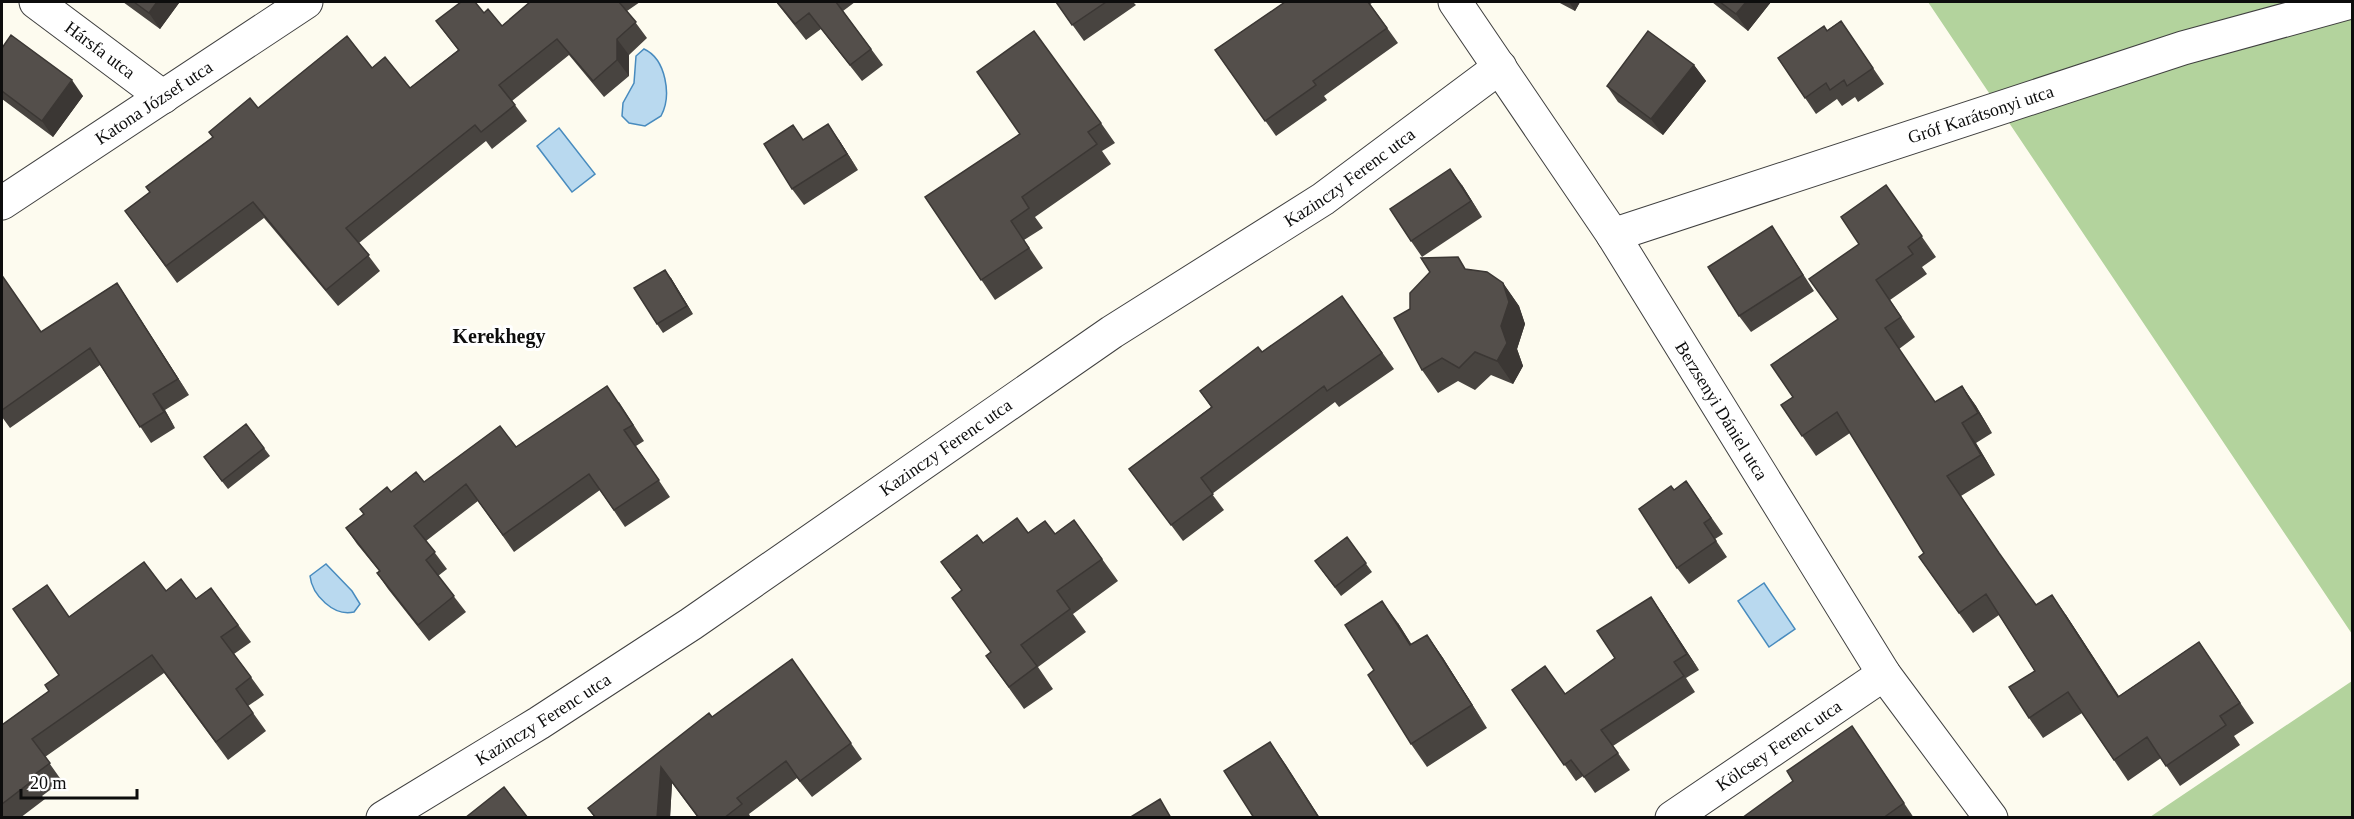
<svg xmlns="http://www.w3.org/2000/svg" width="2354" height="819" font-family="'Times New Roman',serif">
	<rect width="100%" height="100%" fill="#fdfbef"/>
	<!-- forest -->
	<path fill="#b3d39d" d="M 1928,2 L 2352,2 L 2352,634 Z
		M 2352,681 L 2352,817 L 2150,817 Z"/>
	<!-- water -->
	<path fill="#b9d9ef" stroke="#488bbe" stroke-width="1.5" d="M 644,49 C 666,59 672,96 661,116 L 645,126 L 629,123 L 622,116 L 623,103 L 634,83 L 636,56 Z
		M 559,128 L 595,174 L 572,192 L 537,146 Z
		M 326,564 L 352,591 L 360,604 L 354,612 C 334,617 312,595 310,576 Z
		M 1764,583 L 1795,629 L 1769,647 L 1738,601 Z"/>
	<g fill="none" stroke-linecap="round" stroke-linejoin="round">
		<!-- minor casing -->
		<g stroke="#404040" stroke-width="35">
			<g id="minor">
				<path id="s1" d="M 36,2 L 163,97"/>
				<path id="s2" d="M 1455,2 L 1613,235 L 1884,674 L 1991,818"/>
				<path id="s3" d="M 2,203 L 306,2"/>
				<path id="s4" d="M 1613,235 L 2183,48 L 2351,2"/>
				<path id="s5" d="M 383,818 L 539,723 L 691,624 L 1112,332 L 1323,199 L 1500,67"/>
				<path id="s6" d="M 1672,818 L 1884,674"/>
			</g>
		</g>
		<!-- minor -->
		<use href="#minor" stroke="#fff" stroke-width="33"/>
	</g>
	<!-- wall -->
	<path fill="#484440" d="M 123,2 L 178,2 L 179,3 L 160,29 Z
		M 530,2 L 640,2 L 627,11 L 647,38 L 629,55 L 629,76 L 604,97 L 569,55 L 512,101 L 527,121 L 492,149 L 486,141 L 359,243 L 380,271 L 338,306 L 264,218 L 177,283 L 125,211 L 150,192 L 146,187 L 213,137 L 209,132 L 258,108 L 372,68 L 410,88 L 458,50 L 436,21 L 484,13 L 502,26 Z
		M 776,2 L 855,2 L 843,11 L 883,65 L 862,81 L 821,29 L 806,40 Z
		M 1056,2 L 1133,2 L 1136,5 L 1084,41 Z
		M 1285,2 L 1374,2 L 1370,4 L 1398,43 L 1324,96 L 1327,100 L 1276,136 L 1215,50 Z
		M 1558,2 L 1580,2 L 1575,11 Z
		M 1712,2 L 1771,2 L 1748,31 Z
		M 1841,21 L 1884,84 L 1858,102 L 1855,97 L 1842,106 L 1837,99 L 1816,114 L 1778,58 L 1827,30 Z
		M 2,48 L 83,96 L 53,137 L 2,99 Z
		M 1694,65 L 1706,81 L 1663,135 L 1618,102 L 1607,86 Z
		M 1101,123 L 1115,143 L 1102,151 L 1111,164 L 1035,217 L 1043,228 L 1024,240 L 1043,268 L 995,300 L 925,197 Z
		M 803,140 L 839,140 L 858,170 L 804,205 L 792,189 Z
		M 1462,185 L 1482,217 L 1422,257 L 1411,241 Z
		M 1886,185 L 1936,257 L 1922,267 L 1927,274 L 1890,300 L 1915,337 L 1899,349 L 1935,402 L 1962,386 L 1976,406 L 1992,433 L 1976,443 L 1995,475 L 1961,496 L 2005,562 L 2036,605 L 2066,615 L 2119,696 L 2199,642 L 2254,723 L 2234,736 L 2240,745 L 2180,786 L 2161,758 L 2128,781 L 2082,713 L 2043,738 L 2029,718 L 2035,671 L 1999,615 L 1973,633 L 1919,557 L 1924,553 L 1850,433 L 1816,456 L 1781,405 L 1793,397 L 1838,319 Z
		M 1783,243 L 1814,291 L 1751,332 L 1739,316 Z
		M 1466,269 L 1503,283 L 1519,306 L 1525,324 L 1517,349 L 1523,366 L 1513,384 L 1491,375 L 1475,390 L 1458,381 L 1438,393 L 1422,370 L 1410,309 Z
		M 2,278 L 41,332 L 117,283 L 128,300 L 189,395 L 165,410 L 175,428 L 151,443 L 100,365 L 10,428 L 2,417 Z
		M 671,278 L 693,314 L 663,333 L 657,324 Z
		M 1342,296 L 1394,369 L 1339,407 L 1335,402 L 1212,494 L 1224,510 L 1183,541 L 1129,469 L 1211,407 L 1200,391 L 1262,352 Z
		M 619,402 L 644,441 L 636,446 L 670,497 L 625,527 L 600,490 L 514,552 L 478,501 L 426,541 L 447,569 L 438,576 L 466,612 L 429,641 L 388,589 L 377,573 L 379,571 L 357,544 L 346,528 L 391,492 L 424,482 L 516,447 Z
		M 264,448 L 270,456 L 228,489 L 210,466 Z
		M 1686,481 L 1723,534 L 1715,539 L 1727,557 L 1689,584 L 1677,568 L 1674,490 Z
		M 1074,520 L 1118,581 L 1073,614 L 1086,632 L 1038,667 L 1053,689 L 1024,709 L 986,656 L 991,652 L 952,598 L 962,591 L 941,562 L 983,543 L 1028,533 L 1055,534 Z
		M 1347,537 L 1372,572 L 1341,596 L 1315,561 Z
		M 211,588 L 251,642 L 234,654 L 264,695 L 248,706 L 266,731 L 228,760 L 164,673 L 45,757 L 62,781 L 42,796 L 45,799 L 20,818 L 2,818 L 2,725 L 49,691 L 59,675 L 69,617 L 166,591 L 196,599 Z
		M 1651,597 L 1699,670 L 1686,678 L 1695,692 L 1613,746 L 1630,770 L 1595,793 L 1583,776 L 1576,781 L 1512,690 L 1565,694 L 1615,658 Z
		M 1398,623 L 1412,645 L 1427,635 L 1443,658 L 1487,728 L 1427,767 L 1411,744 L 1374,670 Z
		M 792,659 L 862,759 L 812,797 L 797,778 L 749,814 L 751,818 L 698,818 L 672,783 L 670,818 L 595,818 L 588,808 Z
		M 1868,749 L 1914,818 L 1742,818 Z"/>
	<!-- shaded-wall -->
	<path fill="#3b3734" d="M 157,2 L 178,2 L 179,3 L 160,29 L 149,13 Z
		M 1569,2 L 1580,2 L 1575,11 Z
		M 1746,2 L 1771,2 L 1748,31 L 1736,14 Z
		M 617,39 L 629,55 L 629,76 L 617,60 Z
		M 1694,65 L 1706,81 L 1663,135 L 1651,119 Z
		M 72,80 L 83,96 L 53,137 L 42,121 Z
		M 828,124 L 839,140 L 858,170 L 847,154 Z
		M 1450,169 L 1462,185 L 1482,217 L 1471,201 Z
		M 665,270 L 671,278 L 693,314 L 687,306 Z
		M 117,283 L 128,300 L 189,395 L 178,379 Z
		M 1503,283 L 1519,306 L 1525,324 L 1517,349 L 1523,366 L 1513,384 L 1497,361 L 1501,326 Z
		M 1962,386 L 1976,406 L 1992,433 L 1978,413 Z
		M 153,394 L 165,410 L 175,428 L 164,412 Z
		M 1962,423 L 1976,443 L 1995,475 L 1981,455 Z
		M 2052,595 L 2066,615 L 2132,717 L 2118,697 Z
		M 1651,597 L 1662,613 L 1699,670 L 1687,654 Z
		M 1382,601 L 1398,623 L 1426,668 L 1410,645 Z
		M 1427,635 L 1443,658 L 1487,728 L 1472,705 Z
		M 1270,742 L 1286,765 L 1320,818 L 1319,818 Z
		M 661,767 L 672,783 L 670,818 L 657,818 Z"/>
	<!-- building -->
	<path fill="#544f4b" stroke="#3b3734" stroke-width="1.5" d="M 134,2 L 157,2 L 149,13 Z
		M 461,2 L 475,2 L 484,13 L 488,9 L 502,26 L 530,2 L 619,2 L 636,22 L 617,39 L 617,60 L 593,81 L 557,39 L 499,85 L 515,105 L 481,132 L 475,125 L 346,228 L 369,255 L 326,290 L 253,202 L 166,266 L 125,211 L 150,192 L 146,187 L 213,137 L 209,132 L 250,98 L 258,108 L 347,36 L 372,68 L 385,57 L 410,88 L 459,50 L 436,21 Z
		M 777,2 L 836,2 L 871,49 L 850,65 L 809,13 L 795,24 Z
		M 1056,2 L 1106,2 L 1072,25 Z
		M 1285,2 L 1368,2 L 1387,28 L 1313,81 L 1316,85 L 1265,121 L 1215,50 Z
		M 1720,2 L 1746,2 L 1736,14 Z
		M 1841,21 L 1873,68 L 1847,86 L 1844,80 L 1830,90 L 1826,83 L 1805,98 L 1778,58 L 1824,26 L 1827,31 Z
		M 1034,31 L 1101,123 L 1088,132 L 1097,144 L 1022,197 L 1029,208 L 1011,221 L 1029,248 L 981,280 L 925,197 L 1020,134 L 977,72 Z
		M 1648,31 L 1694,65 L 1651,119 L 1607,86 Z
		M 11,35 L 72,80 L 42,121 L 2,91 L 2,48 Z
		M 828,124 L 847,154 L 792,189 L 764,144 L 793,125 L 803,140 Z
		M 1450,169 L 1471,201 L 1411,241 L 1390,209 Z
		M 1886,185 L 1922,236 L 1908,247 L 1913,254 L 1876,280 L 1901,317 L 1885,328 L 1935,402 L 1962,386 L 1978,413 L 1962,423 L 1981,455 L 1947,476 L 1999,553 L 2036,605 L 2052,595 L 2118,697 L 2199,642 L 2240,703 L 2220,716 L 2226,725 L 2166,766 L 2147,737 L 2114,760 L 2068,692 L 2029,718 L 2009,687 L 2035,671 L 1986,594 L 1959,613 L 1919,557 L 1924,553 L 1837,412 L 1802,436 L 1781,405 L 1793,397 L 1771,365 L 1838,319 L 1809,279 L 1859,244 L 1841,217 Z
		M 1772,226 L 1803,275 L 1739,316 L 1708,267 Z
		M 1458,257 L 1465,269 L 1487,272 L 1503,283 L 1509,302 L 1501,326 L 1507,343 L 1497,361 L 1475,352 L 1459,368 L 1442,358 L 1422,370 L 1394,318 L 1410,309 L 1410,293 L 1430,272 L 1421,258 Z
		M 665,270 L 687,306 L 657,324 L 634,288 Z
		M 3,277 L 41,332 L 117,283 L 178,379 L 153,394 L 164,412 L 140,427 L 90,348 L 2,410 L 2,278 Z
		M 1342,296 L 1382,353 L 1327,391 L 1324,386 L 1201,478 L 1213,494 L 1171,525 L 1129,469 L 1212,407 L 1200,391 L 1258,347 L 1262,352 Z
		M 607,386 L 633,425 L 624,430 L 659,480 L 614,510 L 589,474 L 503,535 L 466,484 L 414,526 L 435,552 L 426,560 L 454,596 L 418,625 L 377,573 L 380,571 L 346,528 L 364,514 L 360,509 L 387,487 L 391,492 L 416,472 L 424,482 L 500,426 L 516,447 Z
		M 246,424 L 264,448 L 222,481 L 204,457 Z
		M 1686,481 L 1711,518 L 1704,523 L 1716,541 L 1677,568 L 1639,509 L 1671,486 L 1674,490 Z
		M 1017,518 L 1028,533 L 1045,521 L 1055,534 L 1074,520 L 1102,559 L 1057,591 L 1070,609 L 1021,645 L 1037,666 L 1009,687 L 986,656 L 991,652 L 952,598 L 962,590 L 941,562 L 977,535 L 983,543 Z
		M 1347,537 L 1366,563 L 1335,587 L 1315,561 Z
		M 144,562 L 166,591 L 181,579 L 196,599 L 211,588 L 238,625 L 221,637 L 251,677 L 236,689 L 253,713 L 216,742 L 152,655 L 32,739 L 50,763 L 30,778 L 32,781 L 2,804 L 2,725 L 49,691 L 45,685 L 59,675 L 13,609 L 47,585 L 69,617 Z
		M 1651,597 L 1687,654 L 1674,662 L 1684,676 L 1601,730 L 1618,753 L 1584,777 L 1571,760 L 1564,765 L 1512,690 L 1545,666 L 1565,694 L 1615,658 L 1597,631 Z
		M 1382,601 L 1410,645 L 1427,635 L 1472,705 L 1411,744 L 1368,675 L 1374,670 L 1345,625 Z
		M 792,659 L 851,743 L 800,781 L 786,761 L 737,798 L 742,804 L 724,818 L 699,818 L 661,767 L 657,818 L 596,818 L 588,808 L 709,713 L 712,717 Z
		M 1852,726 L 1904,803 L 1883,818 L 1742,818 L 1793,781 L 1787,771 Z
		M 1270,742 L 1319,818 L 1254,818 L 1224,771 Z
		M 504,787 L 528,818 L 465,818 Z
		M 1160,799 L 1171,818 L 1129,818 Z"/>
	<g text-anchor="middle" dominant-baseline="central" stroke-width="6" stroke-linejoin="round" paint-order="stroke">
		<!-- street labels -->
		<g font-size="18" fill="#0d0d0d" stroke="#fff">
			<text stroke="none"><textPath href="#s1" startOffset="80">Hársfa utca</textPath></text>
			<text stroke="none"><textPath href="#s3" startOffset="182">Katona József utca</textPath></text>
			<text stroke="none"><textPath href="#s4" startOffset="387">Gróf Karátsonyi utca</textPath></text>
			<text stroke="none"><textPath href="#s5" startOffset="1160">Kazinczy Ferenc utca</textPath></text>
			<text stroke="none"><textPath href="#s2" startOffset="488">Berzsenyi Dániel utca</textPath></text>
			<text stroke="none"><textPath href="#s5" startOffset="674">Kazinczy Ferenc utca</textPath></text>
			<text stroke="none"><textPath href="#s5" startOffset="188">Kazinczy Ferenc utca</textPath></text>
			<text stroke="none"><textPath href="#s6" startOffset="129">Kölcsey Ferenc utca</textPath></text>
		</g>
		<!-- neighbourhood labels -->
		<g font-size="20" font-weight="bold" fill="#0d0d0d" stroke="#fff">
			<text x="499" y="336">Kerekhegy</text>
		</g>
	</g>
	<!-- border -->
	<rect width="2354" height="819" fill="none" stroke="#0d0d0d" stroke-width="6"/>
	<!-- scale -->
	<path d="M21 789v9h116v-9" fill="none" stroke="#0d0d0d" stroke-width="3"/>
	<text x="30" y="789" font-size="18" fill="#0d0d0d" stroke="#ffffff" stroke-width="4.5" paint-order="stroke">20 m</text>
</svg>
